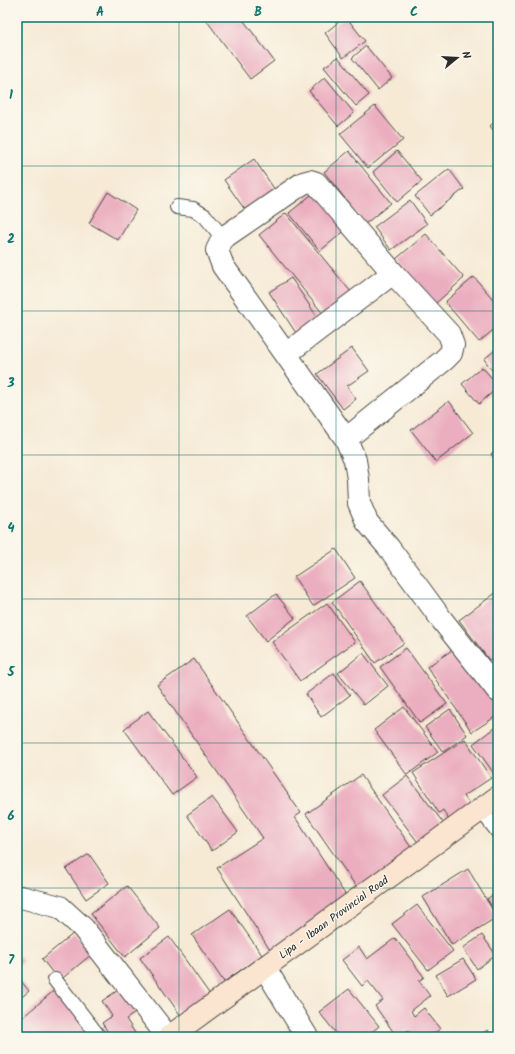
<svg xmlns="http://www.w3.org/2000/svg" width="515" height="1054" font-family="Kalam,sans-serif">
	<rect width="100%" height="100%" fill="#fbf7ec"/>
	<filter id="ink" filterUnits="userSpaceOnUse"><feTurbulence type="fractalNoise" baseFrequency=".025" numOctaves="2"/><feDisplacementMap in="SourceGraphic" scale="8" xChannelSelector="R" yChannelSelector="G"/><feConvolveMatrix kernelMatrix="1 2 1 2 8 2 1 2 1" color-interpolation-filters="sRGB"/></filter>
	<filter id="wash" filterUnits="userSpaceOnUse"><feTurbulence type="fractalNoise" baseFrequency=".012" numOctaves="4" result="noise"/><feDisplacementMap in="SourceGraphic" scale="16" xChannelSelector="R" yChannelSelector="G"/><feGaussianBlur stdDeviation="0.9" result="paint"/><feColorMatrix in="noise" values="0 0 0 0 0 0 0 0 0 0 0 0 0 0 0 0 0 1.4 0 .05"/><feComposite in="paint" operator="in"/></filter>
	<g filter="url(#wash)">
		<rect width="100%" height="100%" fill="#f6ead5"/>
		<g id="blocks">
			<!-- building -->
			<path fill="#ebaec0" d="M 204,17 L 241,17 L 274,61 L 250,79 Z
				M 345,17 L 346,17 L 365,41 L 343,58 L 325,33 Z
				M 366,46 L 392,78 L 378,90 L 352,58 Z
				M 338,57 L 369,95 L 356,106 L 324,67 Z
				M 325,77 L 354,113 L 338,126 L 309,91 Z
				M 375,106 L 403,140 L 368,168 L 340,134 Z
				M 498,119 L 498,136 L 490,126 Z
				M 349,151 L 391,203 L 365,224 L 324,172 Z
				M 397,151 L 422,181 L 397,202 L 373,172 Z
				M 254,159 L 277,193 L 248,214 L 224,180 Z
				M 449,169 L 464,189 L 430,215 L 415,196 Z
				M 317,190 L 348,228 L 320,251 L 289,213 Z
				M 108,192 L 136,210 L 118,240 L 89,223 Z
				M 410,200 L 427,224 L 391,250 L 374,227 Z
				M 286,213 L 356,298 L 328,320 L 259,235 Z
				M 426,234 L 464,278 L 435,304 L 396,259 Z
				M 474,277 L 498,305 L 498,326 L 479,342 L 445,302 Z
				M 291,278 L 318,318 L 296,333 L 269,292 Z
				M 352,348 L 369,371 L 347,386 L 356,399 L 343,409 L 317,374 Z
				M 498,348 L 498,379 L 484,359 Z
				M 482,367 L 498,385 L 498,387 L 479,404 L 462,384 Z
				M 449,401 L 473,433 L 436,462 L 411,430 Z
				M 498,447 L 498,462 L 491,454 Z
				M 336,549 L 355,578 L 313,606 L 294,577 Z
				M 360,581 L 404,643 L 375,663 L 332,602 Z
				M 497,592 L 498,594 L 498,653 L 489,660 L 459,620 Z
				M 276,594 L 295,618 L 266,641 L 247,616 Z
				M 327,603 L 355,642 L 300,681 L 272,642 Z
				M 458,646 L 498,704 L 498,715 L 472,732 L 427,667 Z
				M 406,648 L 447,704 L 420,723 L 380,667 Z
				M 363,653 L 388,686 L 364,705 L 338,673 Z
				M 194,659 L 301,813 L 295,817 L 350,902 L 272,953 L 217,868 L 263,838 L 157,685 Z
				M 334,673 L 350,695 L 321,717 L 306,694 Z
				M 404,707 L 438,752 L 407,775 L 374,730 Z
				M 450,709 L 467,735 L 443,752 L 425,727 Z
				M 148,711 L 197,777 L 172,795 L 124,729 Z
				M 498,725 L 498,779 L 473,744 Z
				M 465,739 L 491,778 L 464,796 L 474,811 L 452,825 L 443,810 L 439,813 L 413,773 Z
				M 361,775 L 417,856 L 362,895 L 306,814 Z
				M 407,776 L 445,825 L 420,845 L 382,795 Z
				M 212,797 L 238,832 L 212,851 L 187,815 Z
				M 89,854 L 109,883 L 86,899 L 66,869 Z
				M 468,869 L 497,917 L 452,945 L 423,897 Z
				M 127,886 L 160,928 L 125,957 L 91,914 Z
				M 498,891 L 498,915 L 487,899 Z
				M 417,905 L 453,951 L 428,970 L 392,924 Z
				M 230,909 L 262,955 L 224,982 L 192,935 Z
				M 74,933 L 92,954 L 59,981 L 42,959 Z
				M 482,935 L 496,955 L 477,969 L 463,948 Z
				M 169,937 L 216,1003 L 186,1023 L 140,958 Z
				M 395,938 L 424,977 L 419,981 L 430,996 L 411,1011 L 414,1016 L 424,1008 L 440,1029 L 429,1037 L 413,1037 L 408,1030 L 397,1037 L 375,1006 L 383,1000 L 368,981 L 362,986 L 342,960 L 359,947 L 367,959 Z
				M 17,954 L 23,962 L 17,966 Z
				M 463,959 L 476,979 L 448,996 L 436,975 Z
				M 17,976 L 29,991 L 17,1001 Z
				M 57,988 L 95,1037 L 17,1037 L 17,1022 Z
				M 121,988 L 137,1012 L 126,1019 L 135,1033 L 129,1037 L 111,1037 L 102,1023 L 112,1016 L 102,1001 Z
				M 349,989 L 379,1026 L 366,1037 L 339,1037 L 319,1012 Z
				M 297,1025 L 305,1037 L 280,1037 Z
				M 488,1030 L 492,1037 L 477,1037 Z"/>
		</g>
	</g>
	<g filter="url(#ink)">
		<use href="#blocks" fill-opacity="0" stroke="#494844" stroke-width="1"/>
		<g fill="none" stroke-linecap="round" stroke-linejoin="round">
			<!-- service casing -->
			<g stroke="#494844" stroke-width="16">
				<path id="service" d="M 177,207 L 193,209 L 205,216 L 223,238
					M 481,810 L 498,832
					M 55,980 L 99,1037"/>
			</g>
			<!-- minor casing -->
			<g stroke="#494844" stroke-width="24">
				<path id="minor" d="M 286,354 L 393,273
					M 346,439 L 444,360 L 451,353 L 453,345 L 449,334 L 393,273 L 316,183 L 310,181 L 303,183 L 223,238 L 217,250 L 223,266 L 346,439 L 355,460 L 358,479 L 359,503 L 367,522 L 389,548 L 442,620 L 498,691
					M 21,897 L 60,907 L 83,928 L 168,1037
					M 265,968 L 307,1037"/>
			</g>
			<!-- secondary casing -->
			<g stroke="#494844" stroke-width="24">
				<path id="secondary" d="M 169,1037 L 498,797"/>
			</g>
			<!-- service -->
			<use href="#service" stroke="#fff" stroke-width="14"/>
			<!-- minor -->
			<use href="#minor" stroke="#fff" stroke-width="22"/>
			<!-- secondary -->
			<use href="#secondary" stroke="#fce5d0" stroke-width="22"/>
		</g>
	</g>
	<!-- grid -->
	<path fill="none" stroke="#0f766e" stroke-width="1" stroke-opacity="0.55" d="M 179,17 L 179,1037M 336,17 L 336,1037M 17,166 L 498,166M 17,311 L 498,311M 17,455 L 498,455M 17,599 L 498,599M 17,743 L 498,743M 17,888 L 498,888"/>
	<g text-anchor="middle" dominant-baseline="central" stroke-width="3" stroke-linejoin="round" paint-order="stroke">
		<!-- street labels -->
		<g font-size="11" fill="#2b2b2b" stroke="#fbf7ec">
			<text transform="translate(334 918) rotate(-36)">Lipa - Ibaan Provincial Road</text>
		</g>
	</g>
	<!-- margin -->
	<rect width="515" height="1054" fill="none" stroke="#fbf7ec" stroke-width="44"/>
	<!-- north arrow -->
	<g transform="translate(457 58) rotate(72)" stroke="#fbf7ec" stroke-width="3" paint-order="stroke">
	<path d="M0-3L7 15L0 10L-7 15Z" fill="#2b2b2b"/>
	<text y="-6" font-size="11" font-weight="bold" text-anchor="middle" fill="#2b2b2b">N</text>
	</g>
	<rect x="22" y="22" width="471" height="1010" fill="none" stroke="#0f766e" stroke-width="1.5"/>
	<g font-size="13" text-anchor="middle" font-weight="bold" fill="#0f766e">
		<text x="100" y="16">A</text>
		<text x="258" y="16">B</text>
		<text x="414" y="16">C</text>
		<text x="11" y="99">1</text>
		<text x="11" y="243">2</text>
		<text x="11" y="387">3</text>
		<text x="11" y="532">4</text>
		<text x="11" y="676">5</text>
		<text x="11" y="820">6</text>
		<text x="11" y="964">7</text>
	</g>
</svg>
